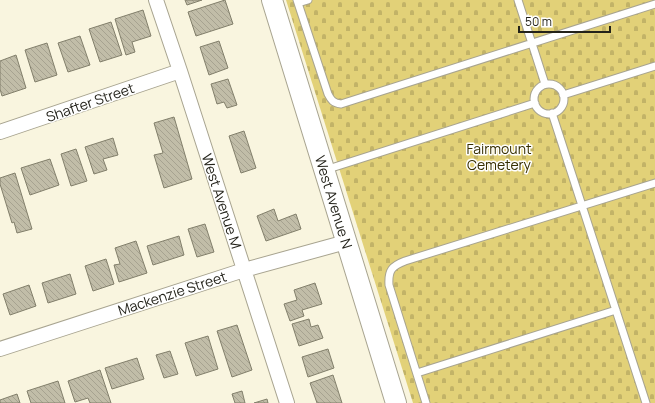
<svg xmlns="http://www.w3.org/2000/svg" width="655" height="403" font-family="Manrope,sans-serif">
	<defs>
		<pattern id="cemetery-stones" width="16" height="16" patternUnits="userSpaceOnUse"><rect width="16" height="16" fill="#e2d178"/><path d="M2 7V4a2 2 0 0 1 4 0v3zM10 15v-3a2 2 0 0 1 4 0v3z" fill="#c2b367"/></pattern>
		<pattern id="building-back-hatch" width="6" height="6" patternUnits="userSpaceOnUse"><rect width="6" height="6" fill="#c1bda8"/><path d="M-1 5l2 2M0 0l6 6M5-1l2 2" fill="none" stroke="#a6a290"/></pattern>
	</defs>
	<rect width="100%" height="100%" fill="#f9f5df"/>
	<!-- cemetery -->
	<path fill="url(#cemetery-stones)" d="M 286,0 L 655,0 L 655,403 L 413,403 Z"/>
	<!-- building -->
	<path fill="url(#building-back-hatch)" stroke="#827f6b" d="M 185,0 L 202,0 L 187,5 Z
		M 225,0 L 233,24 L 196,36 L 188,12 Z
		M 143,10 L 151,36 L 132,42 L 135,52 L 126,55 L 115,19 Z
		M 111,22 L 122,55 L 100,62 L 89,29 Z
		M 80,36 L 90,65 L 68,72 L 58,43 Z
		M 219,41 L 228,68 L 209,75 L 200,47 Z
		M 47,43 L 57,75 L 35,82 L 25,50 Z
		M 16,55 L 26,88 L 2,96 L 0,89 L 0,61 Z
		M 228,79 L 237,105 L 227,108 L 224,102 L 217,104 L 211,84 Z
		M 174,117 L 192,179 L 164,188 L 154,155 L 163,153 L 154,123 Z
		M 244,131 L 256,168 L 241,173 L 229,136 Z
		M 113,138 L 118,155 L 103,159 L 107,170 L 94,174 L 85,147 Z
		M 76,149 L 87,181 L 71,186 L 61,154 Z
		M 50,159 L 59,185 L 30,195 L 21,168 Z
		M 15,173 L 32,229 L 17,233 L 14,222 L 12,223 L 0,184 L 0,178 Z
		M 274,209 L 278,221 L 296,214 L 301,229 L 266,241 L 257,216 Z
		M 205,224 L 214,252 L 197,257 L 188,229 Z
		M 179,236 L 184,255 L 153,265 L 147,246 Z
		M 136,241 L 147,273 L 119,282 L 114,265 L 120,264 L 115,248 Z
		M 106,259 L 114,284 L 93,291 L 85,266 Z
		M 70,274 L 76,294 L 48,303 L 42,283 Z
		M 315,283 L 322,304 L 302,310 L 304,316 L 290,321 L 284,304 L 297,300 L 294,290 Z
		M 29,285 L 36,306 L 10,315 L 3,294 Z
		M 309,319 L 311,327 L 318,325 L 323,338 L 299,346 L 292,324 Z
		M 237,325 L 252,370 L 232,377 L 217,331 Z
		M 208,336 L 218,369 L 196,376 L 185,343 Z
		M 328,349 L 334,368 L 308,377 L 302,357 Z
		M 170,351 L 178,374 L 164,378 L 156,355 Z
		M 137,358 L 144,379 L 112,389 L 105,368 Z
		M 100,370 L 111,403 L 90,403 L 88,398 L 75,402 L 68,381 Z
		M 333,375 L 342,403 L 317,403 L 310,383 Z
		M 58,381 L 65,403 L 31,403 L 27,391 Z
		M 242,391 L 245,403 L 235,403 L 232,394 Z
		M 17,394 L 20,403 L 0,403 L 0,400 Z
		M 267,399 L 268,403 L 254,403 Z"/>
	<g fill="none" stroke-linecap="round" stroke-linejoin="round">
		<!-- lane casing -->
		<g stroke="#a8a490" stroke-width="9">
			<path id="lane" d="M 297,0 L 328,94 C 331,100 333,103 341,104 L 655,4
				M 518,0 L 545,84
				M 298,3 L 308,0
				M534 99a15 15 0 1 1 30 0a15 15 0 1 1-30 0Z
				M 563,95 L 655,66
				M 552,113 L 646,403
				M 325,170 L 535,103
				M 417,373 L 616,310
				M 426,403 L 389,285 C 388,270 392,266 405,261 L 655,183"/>
		</g>
		<!-- street casing -->
		<g stroke="#a8a490" stroke-width="16">
			<path id="street" d="M 156,0 L 180,71 L 287,403
				M 0,132 L 180,71
				M 0,349 L 244,270 L 346,242"/>
		</g>
		<!-- secondary casing -->
		<g stroke="#a8a490" stroke-width="22">
			<path id="secondary" d="M 272,0 L 396,403"/>
		</g>
		<!-- lane -->
		<use href="#lane" stroke="#fff" stroke-width="7"/>
		<!-- street -->
		<use href="#street" stroke="#fff" stroke-width="14"/>
		<!-- secondary -->
		<use href="#secondary" stroke="#fff" stroke-width="20"/>
	</g>
	<g text-anchor="middle" dominant-baseline="central" stroke-width="3" stroke-linejoin="round" paint-order="stroke">
		<!-- street labels -->
		<g font-size="14" fill="#23221a" stroke="#fff">
			<text transform="translate(90 102) rotate(-19)">Shafter Street</text>
			<text transform="translate(222 201) rotate(72)">West Avenue M</text>
			<text transform="translate(334 202) rotate(73)">West Avenue N</text>
			<text transform="translate(172 293) rotate(-18)">Mackenzie Street</text>
		</g>
		<!-- park labels -->
		<g font-size="14" fill="#372f00" stroke="#fff">
			<text x="499" y="148">Fairmount<tspan x="499" dy="16">Cemetery</tspan></text>
		</g>
	</g>
	<!-- scale -->
	<path d="M519 26v6h91v-6" fill="none" stroke="#23221a" stroke-width="2"/>
	<text x="525" y="26" font-size="12" fill="#23221a" stroke="#ffffff" stroke-width="3" paint-order="stroke">50 m</text>
</svg>
